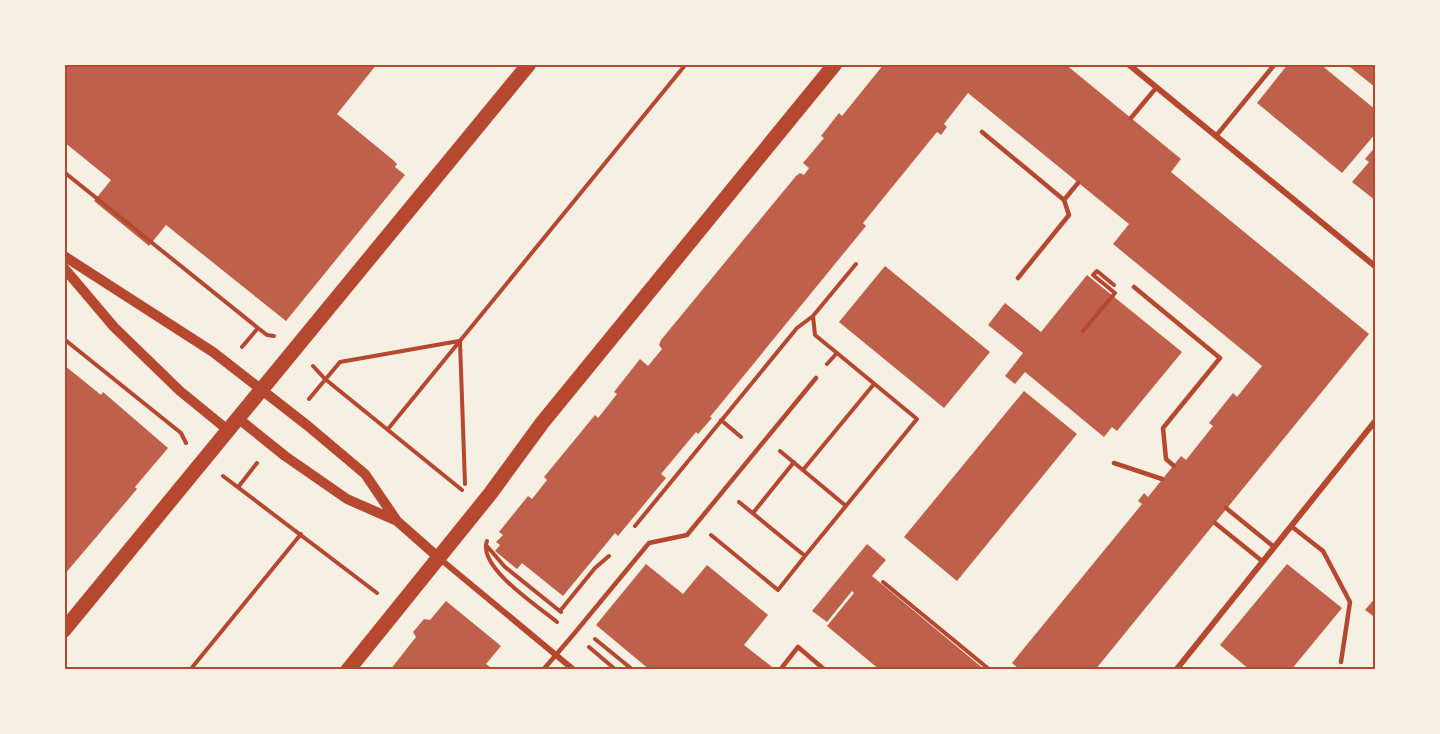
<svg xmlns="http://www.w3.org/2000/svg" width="1440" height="734" font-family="'Sofia Sans Condensed',sans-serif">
	<rect width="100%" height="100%" fill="#f6efe4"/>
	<!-- building -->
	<path fill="#bf614a" d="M 64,64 L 377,64 L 337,114 L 393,160 L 397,164 L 395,167 L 405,175 L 286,321 L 166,225 L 149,246 L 94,201 L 111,180 L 64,142 Z
		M 884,64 L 1065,64 L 1181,159 L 1171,172 L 1369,334 L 1095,670 L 1020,670 L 1012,663 L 1142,504 L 1138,501 L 1144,493 L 1148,497 L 1181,456 L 1186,460 L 1213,426 L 1209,423 L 1233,393 L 1237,397 L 1262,366 L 1113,244 L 1129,224 L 968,93 L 944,124 L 947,127 L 941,135 L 937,132 L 863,223 L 866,226 L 710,417 L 712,418 L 698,434 L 696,432 L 661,474 L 666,478 L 618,536 L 615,533 L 563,596 L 522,563 L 517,569 L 495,551 L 500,545 L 496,542 L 503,535 L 499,532 L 528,496 L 532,499 L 547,480 L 544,477 L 595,415 L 598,418 L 617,394 L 614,392 L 640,359 L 648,366 L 662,349 L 659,345 L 661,340 L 796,176 L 800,173 L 804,175 L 809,168 L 803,163 L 824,138 L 821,136 L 839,113 L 842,116 Z
		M 1288,64 L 1320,64 L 1376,110 L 1376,133 L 1342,173 L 1257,103 Z
		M 1352,64 L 1376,64 L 1376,88 L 1350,67 Z
		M 1376,146 L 1376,201 L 1352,182 L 1369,162 L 1365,159 Z
		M 885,266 L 990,352 L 944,408 L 839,322 Z
		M 1087,275 L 1182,352 L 1117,431 L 1112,427 L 1104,437 L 1025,372 L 1015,384 L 1005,376 L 1023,353 L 988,325 L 1005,303 L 1041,332 Z
		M 64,365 L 101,395 L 103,392 L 168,448 L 135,487 L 137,489 L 64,575 Z
		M 1024,391 L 1077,434 L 957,581 L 904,537 Z
		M 867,544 L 886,560 L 872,576 L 985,670 L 880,670 L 827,626 L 854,593 L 852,591 L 827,622 L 812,611 Z
		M 646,564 L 683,594 L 707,565 L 768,615 L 744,645 L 776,670 L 650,670 L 596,625 Z
		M 1287,564 L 1342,608 L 1291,670 L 1250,670 L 1220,645 Z
		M 1376,597 L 1376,618 L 1365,610 Z
		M 446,601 L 501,646 L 486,664 L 494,670 L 390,670 L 416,637 L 413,632 L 424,619 L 430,620 Z"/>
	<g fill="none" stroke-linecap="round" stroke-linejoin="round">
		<!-- path -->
		<path stroke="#b5482f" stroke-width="4" d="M 64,172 L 258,328 L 267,335 L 274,336
			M 1083,331 L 1115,293 L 1093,275 L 1097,271 L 1114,285
			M 64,339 L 181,433 L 186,443
			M 460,342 L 465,484
			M 242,347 L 258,328
			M 837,353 L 815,335 L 813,316 L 856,264
			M 313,366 L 325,379 L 462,490
			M 309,399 L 340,362 L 459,341
			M 721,420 L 741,437
			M 388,429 L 686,64
			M 780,451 L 846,506
			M 803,470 L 874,384
			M 223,476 L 377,593
			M 239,486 L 257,463
			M 753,513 L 794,462
			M 635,526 L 797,328 L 813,316
			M 711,535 L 778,590 L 805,556 L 739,502
			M 487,541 C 477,567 539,607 557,622
			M 486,545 L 505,567 L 561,612
			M 805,556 L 917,419 L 837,353 L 827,364
			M 883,582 L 990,670
			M 560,611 L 595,568 L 609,556
			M 595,639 L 633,670
			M 589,647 L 616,670
			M 190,670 L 301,534"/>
		<!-- service -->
		<path stroke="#b5482f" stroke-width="4.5" d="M 1131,118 L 1156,88
			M 982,132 L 1064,200
			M 1216,136 L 1275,64
			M 1018,278 L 1069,215 L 1064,200 L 1078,183
			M 1134,287 L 1220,358 L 1163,428 L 1166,459 L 1174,466
			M 1114,463 L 1162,479
			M 1226,508 L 1274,547
			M 1215,523 L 1262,561
			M 1291,526 L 1323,551 L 1350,602 L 1341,662
			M 543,670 L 573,635 L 649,543 L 687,535 L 816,378
			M 780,670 L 798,647 L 825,670"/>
		<!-- minor -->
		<path stroke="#b5482f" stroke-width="6" d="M 1128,64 L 1376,267
			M 439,558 L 574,670
			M 1176,670 L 1376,420"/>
		<!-- tertiary -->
		<path stroke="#b5482f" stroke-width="10" d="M 64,256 L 213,352 L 308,426 L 365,474 L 397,521 L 439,558
			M 64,268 L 114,327 L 180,391 L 229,431
			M 239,419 L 285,456 L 347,499 L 397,521"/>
		<!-- primary -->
		<path stroke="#b5482f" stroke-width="15" d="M 64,630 L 529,64
			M 348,670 L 490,494 L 542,423 L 835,64"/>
	</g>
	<!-- border -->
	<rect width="1440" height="734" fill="none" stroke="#f6efe4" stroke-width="132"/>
	<rect x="66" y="66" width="1308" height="602" fill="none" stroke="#b5482f" stroke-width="2"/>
</svg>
